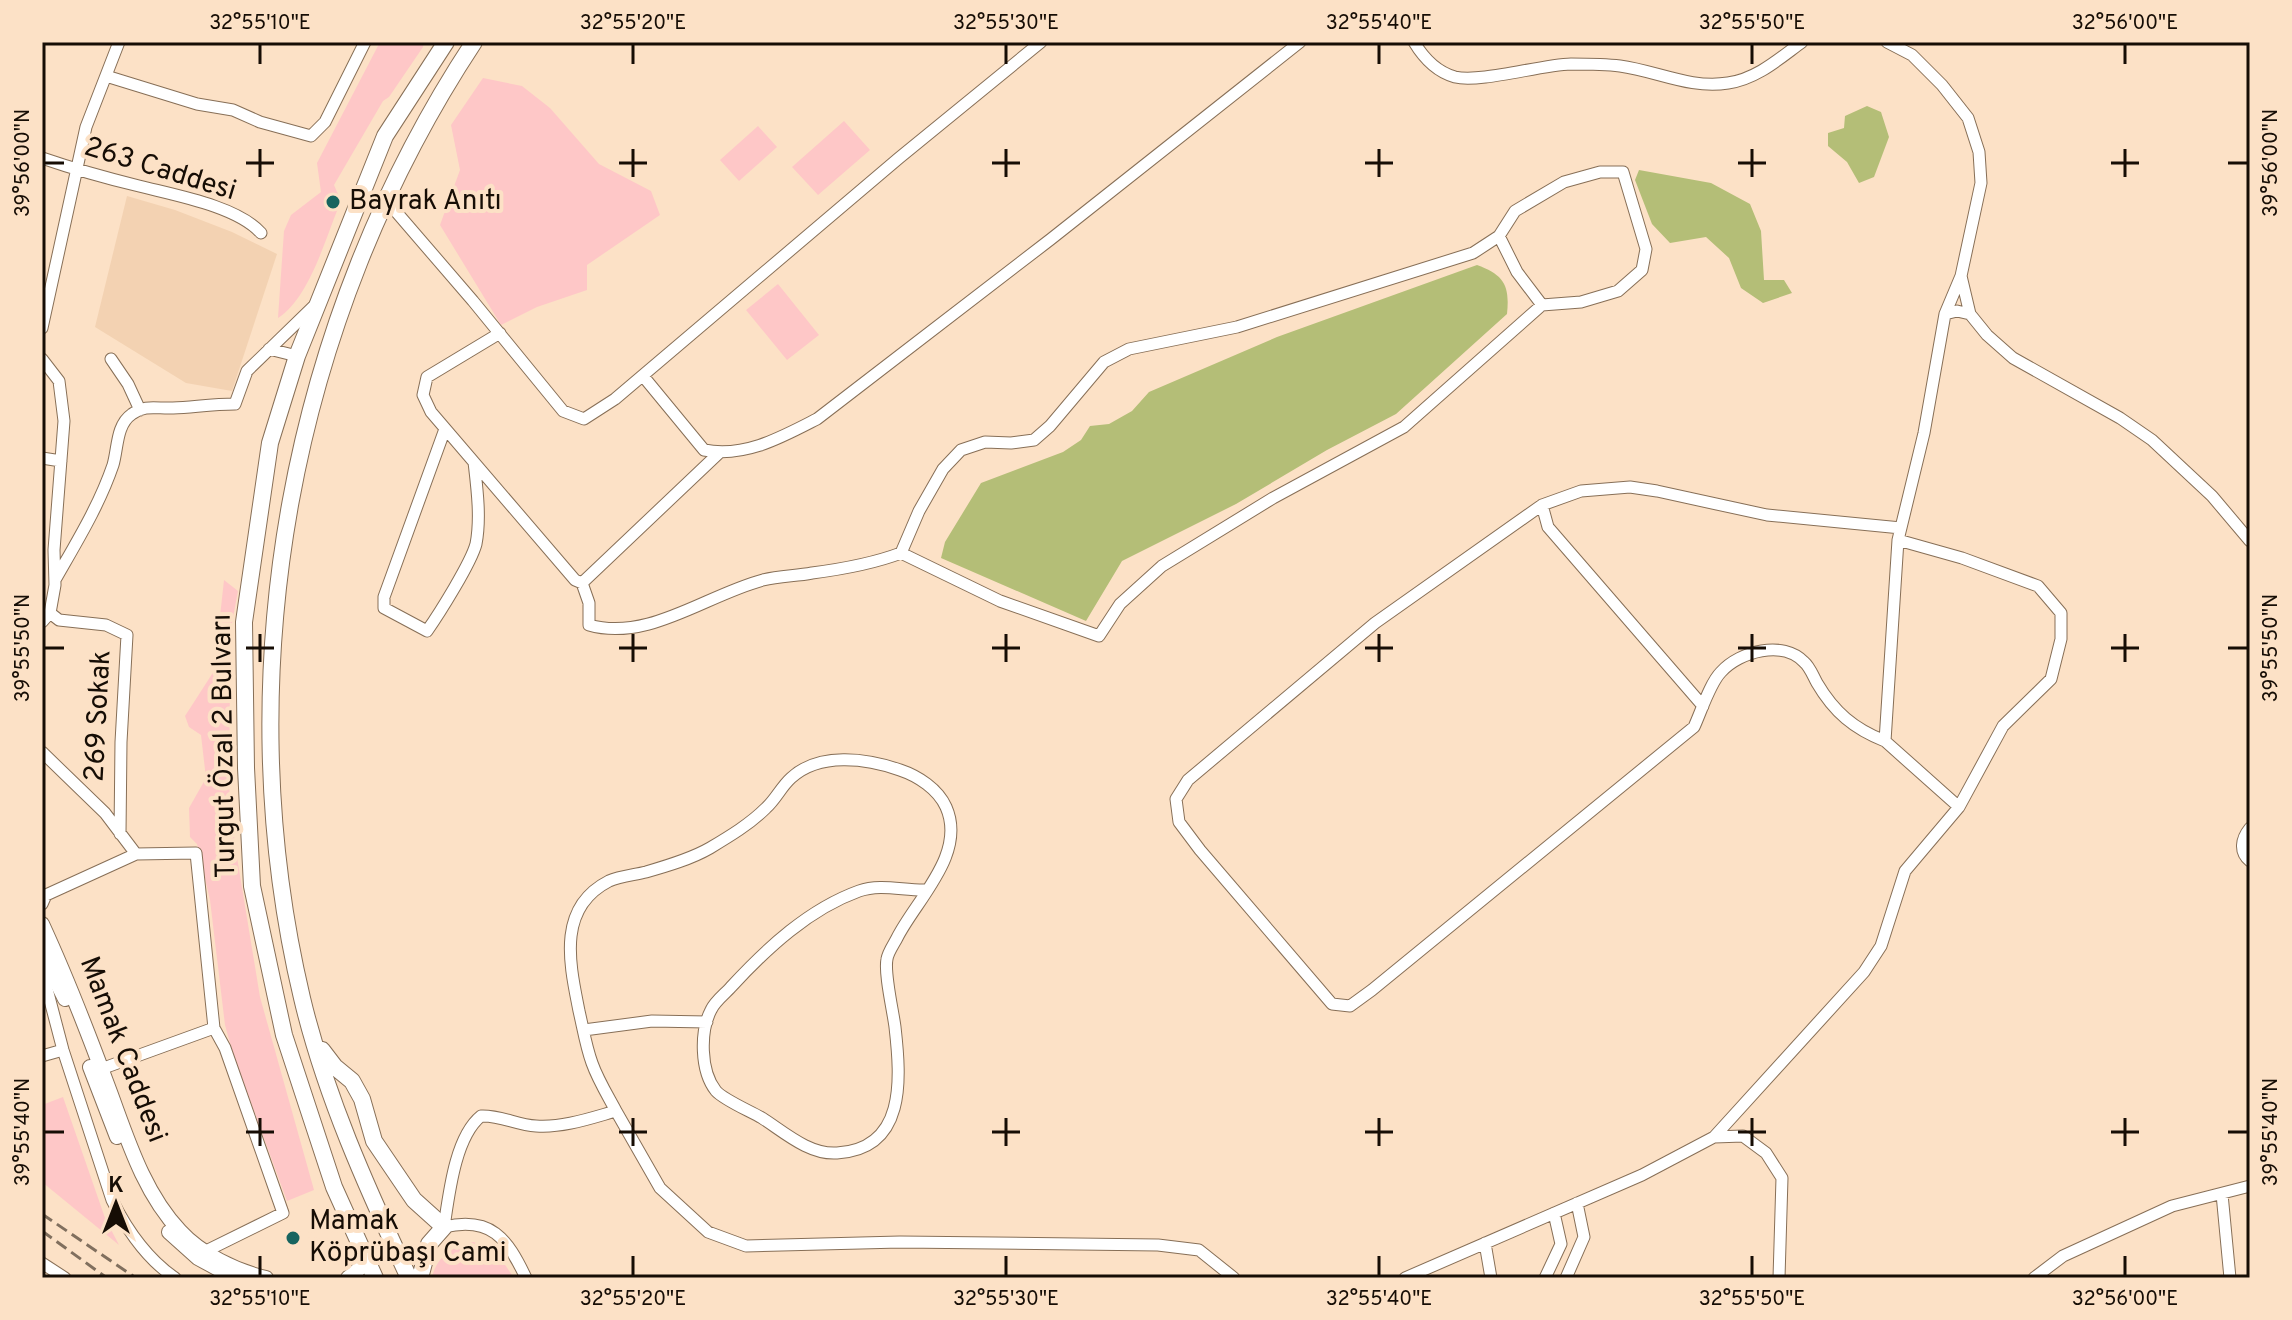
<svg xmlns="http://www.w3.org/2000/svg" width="2292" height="1320" font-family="Overpass,sans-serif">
	<rect width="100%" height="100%" fill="#fce1c6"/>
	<!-- built -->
	<path fill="#f3d2b2" d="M 127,196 L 175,210 L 232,232 L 277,254 L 232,391 L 186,383 L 95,327 Z"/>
	<!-- green -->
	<path fill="#fec7c7" d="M 380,42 L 424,42 L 423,47 L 389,97 L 383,101 L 334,185 L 341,201 C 326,236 310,298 278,318 L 284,231 L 291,215 L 321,192 L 317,163 Z
		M 483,78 L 522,86 L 550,108 L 599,164 L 651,191 L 660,215 L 587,265 L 587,290 L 537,307 L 501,325 L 440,225 L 460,170 L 451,125 Z
		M 844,121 L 870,150 L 818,195 L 792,167 Z
		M 758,126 L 777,147 L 739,181 L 720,160 Z
		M 778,284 L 819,335 L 787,360 L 746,310 Z
		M 224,580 L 238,591 L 226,655 L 230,680 L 229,786 L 235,845 L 260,997 L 314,1190 L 287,1201 L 233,1054 L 225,1025 L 210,900 L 197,844 L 190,837 L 189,808 L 206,778 L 201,735 L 189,727 L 185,716 L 214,671 Z
		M 63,1097 L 105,1218 L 119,1245 L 42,1182 L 42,1105 Z
		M 473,1242 C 494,1247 502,1260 514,1278 L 432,1278 C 436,1257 453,1246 473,1242 Z"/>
	<!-- water -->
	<path fill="#b4be77" d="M 1867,106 L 1881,112 L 1889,137 L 1874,177 L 1859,183 L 1847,162 L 1828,146 L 1828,133 L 1844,128 L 1845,116 Z
		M 1639,170 L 1711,183 L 1750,204 L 1761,231 L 1764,280 L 1784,280 L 1792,293 L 1763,303 L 1741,288 L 1729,258 L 1706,237 L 1670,243 L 1652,224 L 1635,180 Z
		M 1477,265 C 1504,275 1510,285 1507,314 L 1396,414 L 1327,450 L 1236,504 L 1122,561 L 1086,621 L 941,558 L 945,542 L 981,483 L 1063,452 L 1081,440 L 1090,426 L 1109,424 L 1132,411 L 1149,392 L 1277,337 Z"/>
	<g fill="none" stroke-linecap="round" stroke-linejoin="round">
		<!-- minor casing -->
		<g stroke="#876f57" stroke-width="13">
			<path id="minor" d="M 1414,42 C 1423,57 1437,72 1455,77 C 1480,83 1540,65 1571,64 C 1586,64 1604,64 1620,66 C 1657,71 1690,89 1728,83 C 1757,79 1780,58 1802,42
				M 1887,42 L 1912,55 L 1942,85 L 1968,118 L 1979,152 L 1981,183 L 1961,276 L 1945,314 L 1924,433 L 1898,540 L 1885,741 L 1959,807
				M 106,76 L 197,104 L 233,110 L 260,122 L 311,136 L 325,122 L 365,42
				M 42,158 C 74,169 106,178 139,186 C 174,195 237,206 261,233
				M 386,200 L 473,301 L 563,411 L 584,419 L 615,399 L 899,158 L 1041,42
				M 1499,236 L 1517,272 L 1542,305
				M 1961,276 L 1970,314
				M 1945,314 L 1957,311 L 1970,314 L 1987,335 L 2013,358 L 2120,418 L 2152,440 L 2212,496 L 2250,541
				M 42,328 L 86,127 L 119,42
				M 500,333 L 427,377 L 423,395 L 431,412 L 575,580 L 582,583 L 719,453
				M 269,349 L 297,356
				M 42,359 L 59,381 L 64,421 L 54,550 L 55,585 L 50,613 L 42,622
				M 111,359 L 128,384 L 140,410
				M 643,376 L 704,450 C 745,458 782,437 817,419 L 1051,239 L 1300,42
				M 445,429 L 384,597 L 384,608 L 427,631 C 439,614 471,563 476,544 C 481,518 477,488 474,462
				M 42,458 L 61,461
				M 1542,505 L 1548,527 L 1703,706
				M 55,580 C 76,543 99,506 113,465 C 118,448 116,425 132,414 C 145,404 158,409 173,408 C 194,407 213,404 235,404 L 247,371 L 313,307
				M 582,583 L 589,603 L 589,625 C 648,642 706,595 763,580 C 779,576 796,576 812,573 C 843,569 872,564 901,553 L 1000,601 L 1099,636 L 1120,604 L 1162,566 L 1273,498 L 1404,427 L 1542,305 L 1581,302 L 1618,291 L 1642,270 L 1646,249 L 1623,172 L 1600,172 L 1564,182 L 1515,211 L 1499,236 L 1473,253 L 1237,327 L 1129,349 L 1104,362 L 1050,426 L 1034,440 L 1011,443 L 985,442 L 961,450 L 943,469 L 919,511 L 901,553
				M 50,613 L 59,620 L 106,625 L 127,635 L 121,742 L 120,834
				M 1885,741 C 1854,729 1834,712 1817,683 C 1813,676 1810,667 1804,662 C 1783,640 1740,651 1721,672 C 1710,683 1701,712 1694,727 L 1372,990 L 1350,1006 L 1332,1004 L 1200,850 L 1179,822 L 1176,799 L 1188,780 L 1375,623 L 1542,505 L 1581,491 L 1630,487 L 1657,491 L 1767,515 L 1901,528
				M 42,752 L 105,813 L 136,854
				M 2250,828 C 2241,839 2239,852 2250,861
				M 42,904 L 46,895 L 136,854 L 196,853 L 214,1028 L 225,1048 L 283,1213 L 206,1251
				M 42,970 L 63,1050 L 112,1200 C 127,1230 147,1259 175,1278
				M 584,1030 L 652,1021 L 707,1022
				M 42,1056 L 63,1050
				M 101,1069 L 214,1028
				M 616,1111 L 660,1188 L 708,1232 L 746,1246 L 900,1242 L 1158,1245 L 1199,1250 L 1234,1278
				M 1714,1137 L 1864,972 L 1881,946 L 1905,871 L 1959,807 L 2003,726 L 2051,679 L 2061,639 L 2061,613 L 2038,586 L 1962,558 L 1898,540
				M 2222,1194 L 2230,1278
				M 1485,1243 L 1491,1278
				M 42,1263 L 65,1278
				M 526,1278 C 507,1238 491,1216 444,1227 C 449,1194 455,1137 481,1116 C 500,1115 517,1125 536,1126 C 563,1128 591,1118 616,1111 C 608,1096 598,1080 592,1063 C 586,1047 583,1028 579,1011 C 570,965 556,908 609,881 C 620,876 634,875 646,872 C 667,866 691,859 710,848 C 730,836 750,824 766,808 C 776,799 781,787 791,778 C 819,752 866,758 900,770 C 918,776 938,789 946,807 C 967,854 916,900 897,938 C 894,944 888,952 887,959 C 884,973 893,1011 895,1027 C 901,1080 906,1149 837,1153 C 809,1155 784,1132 762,1118 C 750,1111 724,1100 716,1091 C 700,1071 700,1031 711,1010 C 715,1001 725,994 731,987 C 767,948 809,909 859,891 C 881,883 904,891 927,890
				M 1405,1278 L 1642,1175 L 1714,1137 L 1743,1136 L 1766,1153 L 1782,1178 L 1779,1278
				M 1545,1278 L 1561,1244 L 1554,1213
				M 1566,1278 L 1584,1237 L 1577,1203
				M 2034,1278 L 2063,1256 L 2172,1206 L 2250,1186"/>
		</g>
		<!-- major casing -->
		<g stroke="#876f57" stroke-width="16">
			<path id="major" d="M 42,924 C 66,976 87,1030 107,1084 C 126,1134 142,1191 180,1231 C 201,1254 236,1271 266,1278
				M 42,953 L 65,999
				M 90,1067 L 117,1137
				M 169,1232 L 198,1258 L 233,1277
				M 348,1278 L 359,1269 L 364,1255"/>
		</g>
		<!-- highway casing -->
		<g stroke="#876f57" stroke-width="18">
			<path id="highway" d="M 322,1050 L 335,1067 L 352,1081 L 362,1099 L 374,1141 L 414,1200 L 444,1227 L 429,1244 L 420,1278
				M 375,1278 L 334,1187 L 284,1035 L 252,886 L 246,768 L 244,622 L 270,443 L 297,356 L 385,136 L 446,42
				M 409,1278 C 367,1188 325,1095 302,998 C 225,674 291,319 474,42"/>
		</g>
		<!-- minor -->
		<use href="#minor" stroke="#fff" stroke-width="11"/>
		<!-- major -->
		<use href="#major" stroke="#fff" stroke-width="14"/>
		<!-- highway -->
		<use href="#highway" stroke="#fff" stroke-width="16"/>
		<!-- rail -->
		<path stroke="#806f5e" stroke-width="3" stroke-dasharray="12 6" stroke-linecap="butt" d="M 42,1214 L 136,1278
			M 42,1231 L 107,1278"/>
	</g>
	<!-- ticks -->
	<path fill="none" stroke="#160d05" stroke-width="3" d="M 260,44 L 260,64M 633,44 L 633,64M 1006,44 L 1006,64M 1379,44 L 1379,64M 1752,44 L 1752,64M 2125,44 L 2125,64M 260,149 L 260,177M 633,149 L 633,177M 1006,149 L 1006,177M 1379,149 L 1379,177M 1752,149 L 1752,177M 2125,149 L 2125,177M 44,163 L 64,163M 246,163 L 274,163M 619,163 L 647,163M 992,163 L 1020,163M 1365,163 L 1393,163M 1738,163 L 1766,163M 2111,163 L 2139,163M 2228,163 L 2248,163M 260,634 L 260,662M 633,634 L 633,662M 1006,634 L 1006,662M 1379,634 L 1379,662M 1752,634 L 1752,662M 2125,634 L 2125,662M 44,648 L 64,648M 246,648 L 274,648M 619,648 L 647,648M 992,648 L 1020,648M 1365,648 L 1393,648M 1738,648 L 1766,648M 2111,648 L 2139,648M 2228,648 L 2248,648M 260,1118 L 260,1146M 633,1118 L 633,1146M 1006,1118 L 1006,1146M 1379,1118 L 1379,1146M 1752,1118 L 1752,1146M 2125,1118 L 2125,1146M 44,1132 L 64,1132M 246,1132 L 274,1132M 619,1132 L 647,1132M 992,1132 L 1020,1132M 1365,1132 L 1393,1132M 1738,1132 L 1766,1132M 2111,1132 L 2139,1132M 2228,1132 L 2248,1132M 260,1256 L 260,1276M 633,1256 L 633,1276M 1006,1256 L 1006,1276M 1379,1256 L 1379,1276M 1752,1256 L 1752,1276M 2125,1256 L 2125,1276"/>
	<!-- markers -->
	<g fill="#17645f" stroke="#fce1c6" stroke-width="3">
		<circle cx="333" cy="202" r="8"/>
		<circle cx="293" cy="1238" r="8"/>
	</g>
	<g text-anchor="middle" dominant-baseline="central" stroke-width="8" stroke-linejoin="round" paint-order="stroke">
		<!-- street labels -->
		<g font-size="28" fill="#160d05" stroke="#fce1c6">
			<text transform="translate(160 170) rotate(17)">263 Caddesi</text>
			<text transform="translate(99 716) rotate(-87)">269 Sokak</text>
			<text transform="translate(225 746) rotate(-91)">Turgut Özal 2 Bulvarı</text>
			<text transform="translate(122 1050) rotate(69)">Mamak Caddesi</text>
		</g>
		<!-- poi labels -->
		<g font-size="28" fill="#160d05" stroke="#fce1c6" text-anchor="start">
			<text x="349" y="202">Bayrak Anıtı</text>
			<text x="309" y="1222">Mamak<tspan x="309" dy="32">Köprübaşı Cami</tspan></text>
		</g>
	</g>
	<!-- border -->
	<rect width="2292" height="1320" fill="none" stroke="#fce1c6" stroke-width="88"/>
	<!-- north arrow -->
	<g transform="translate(116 1204)" stroke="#fce1c6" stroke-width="6" paint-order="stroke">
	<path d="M0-6L14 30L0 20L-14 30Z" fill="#160d05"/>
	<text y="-12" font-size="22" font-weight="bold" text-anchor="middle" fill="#160d05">K</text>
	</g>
	<rect x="44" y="44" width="2204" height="1232" fill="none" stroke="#160d05" stroke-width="3"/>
	<g font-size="20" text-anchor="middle" fill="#160d05">
		<text x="260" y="29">32°55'10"E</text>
		<text x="633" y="29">32°55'20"E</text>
		<text x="1006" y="29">32°55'30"E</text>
		<text x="1379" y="29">32°55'40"E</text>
		<text x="1752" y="29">32°55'50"E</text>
		<text x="2125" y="29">32°56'00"E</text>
		<text transform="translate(22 163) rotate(-90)" y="7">39°56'00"N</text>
		<text transform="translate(2270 163) rotate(-90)" y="7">39°56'00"N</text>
		<text transform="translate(22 648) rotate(-90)" y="7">39°55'50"N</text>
		<text transform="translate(2270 648) rotate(-90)" y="7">39°55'50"N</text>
		<text transform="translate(22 1132) rotate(-90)" y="7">39°55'40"N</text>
		<text transform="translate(2270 1132) rotate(-90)" y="7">39°55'40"N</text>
		<text x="260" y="1305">32°55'10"E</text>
		<text x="633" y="1305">32°55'20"E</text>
		<text x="1006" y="1305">32°55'30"E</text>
		<text x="1379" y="1305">32°55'40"E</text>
		<text x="1752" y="1305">32°55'50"E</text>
		<text x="2125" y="1305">32°56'00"E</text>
	</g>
</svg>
